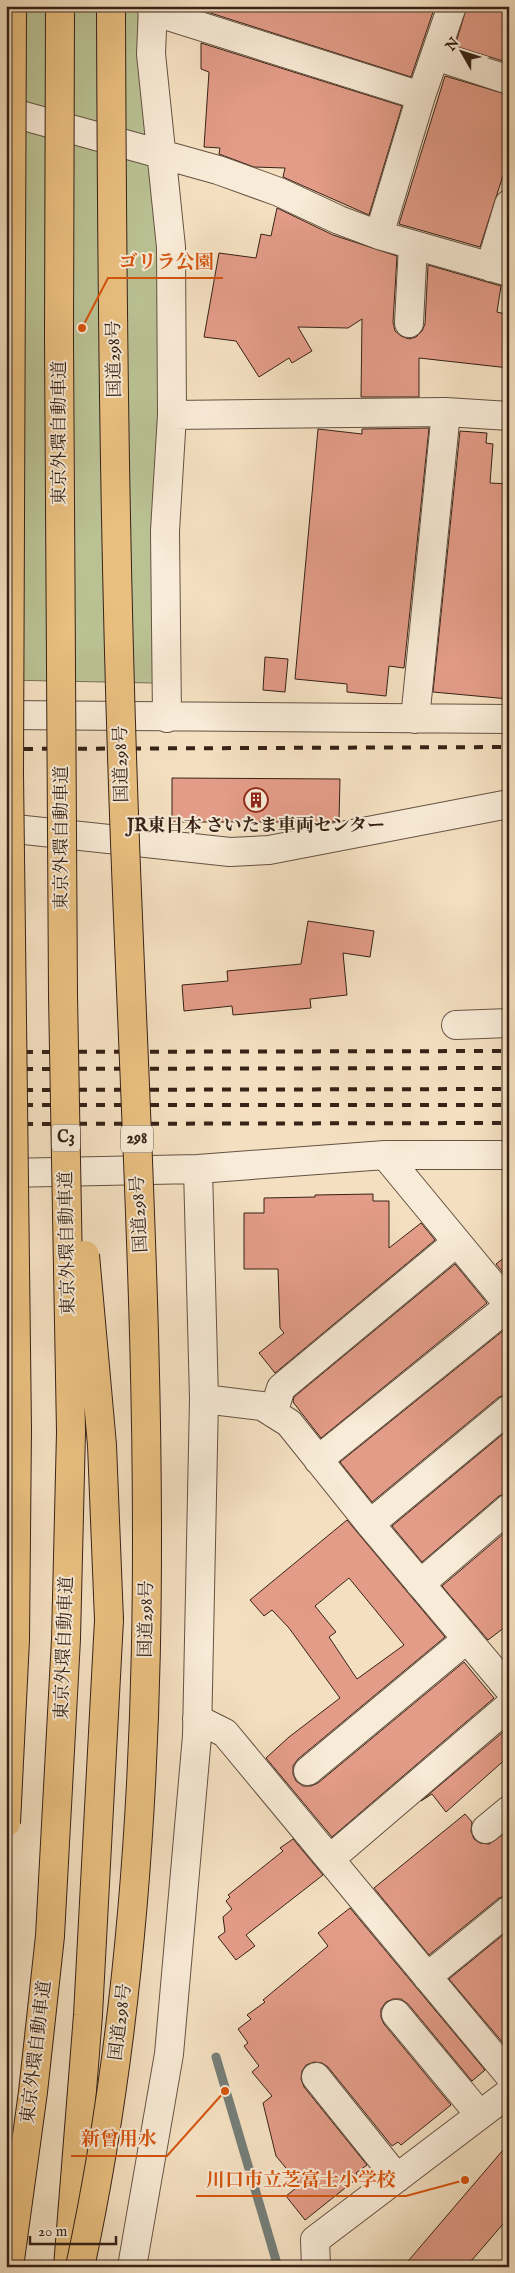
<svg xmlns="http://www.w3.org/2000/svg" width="515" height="2273" font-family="'IM FELL English','Noto Serif JP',serif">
	<rect width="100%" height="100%" fill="#f4e0c1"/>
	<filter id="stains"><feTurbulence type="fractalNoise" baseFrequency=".004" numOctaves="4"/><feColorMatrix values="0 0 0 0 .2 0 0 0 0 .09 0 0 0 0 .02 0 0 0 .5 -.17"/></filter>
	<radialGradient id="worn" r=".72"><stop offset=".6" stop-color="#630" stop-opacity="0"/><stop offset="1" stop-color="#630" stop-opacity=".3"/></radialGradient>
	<!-- green -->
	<path fill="#bac294" stroke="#787256" d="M 6,6 L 143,6 L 159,246 L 158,410 L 152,531 L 153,683 L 6,680 Z"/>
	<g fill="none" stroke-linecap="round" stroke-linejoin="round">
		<!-- stream -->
		<path stroke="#757e79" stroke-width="9" d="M 216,2057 L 278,2267"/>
	</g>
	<!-- building -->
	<path fill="#e39c88" stroke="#372217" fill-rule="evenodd" d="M 201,6 L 435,6 L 411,77 L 201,10 Z
		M 467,6 L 509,6 L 509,63 L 455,46 Z
		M 201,43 L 402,106 L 369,215 L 283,177 L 285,168 L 254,167 L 219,154 L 220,148 L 204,147 L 209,72 L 201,69 Z
		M 445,76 L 509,95 L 509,157 L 480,247 L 399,224 Z
		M 277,208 L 333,235 L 397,256 L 393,322 L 395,331 L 401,336 L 409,339 L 416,337 L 422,331 L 425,324 L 428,265 L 501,286 L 497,312 L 509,315 L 509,368 L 419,358 L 419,397 L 361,397 L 362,319 L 348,328 L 298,327 L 312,351 L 292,363 L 289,358 L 259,377 L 236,341 L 204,337 L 219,253 L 256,258 L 261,234 L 271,236 Z
		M 429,428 L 404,668 L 389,666 L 386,696 L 347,692 L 347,684 L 295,679 L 318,429 L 362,434 L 362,429 Z
		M 460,431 L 487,433 L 486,443 L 493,444 L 490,483 L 509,484 L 509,699 L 433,692 Z
		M 265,657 L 288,659 L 285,692 L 263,690 Z
		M 172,778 L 340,779 L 339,821 L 331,822 L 172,822 Z
		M 308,921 L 374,931 L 370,957 L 343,953 L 347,995 L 310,999 L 311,1008 L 233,1015 L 232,1006 L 184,1011 L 182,985 L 228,981 L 227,971 L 301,964 Z
		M 373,1194 L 373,1201 L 389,1201 L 389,1248 L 421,1223 L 435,1240 L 275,1373 L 259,1353 L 284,1333 L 280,1328 L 278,1269 L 244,1269 L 244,1213 L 264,1213 L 264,1198 L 315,1197 L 315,1195 Z
		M 509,1254 L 509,1280 L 496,1264 Z
		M 455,1264 L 487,1303 L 321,1438 L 293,1402 L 294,1397 Z
		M 509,1326 L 509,1394 L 499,1397 L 372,1502 L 340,1462 Z
		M 509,1429 L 509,1493 L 499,1496 L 422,1562 L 392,1526 Z
		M 347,1520 L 445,1637 L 298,1759 L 293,1766 L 293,1774 L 296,1781 L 303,1786 L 311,1786 L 318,1783 L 464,1662 L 494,1698 L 332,1837 L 266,1758 L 289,1737 L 340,1698 L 289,1628 L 272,1610 L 264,1616 L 250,1600 ZM 349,1578 L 404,1645 L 357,1679 L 329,1637 L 336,1632 L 315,1606 Z
		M 509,1529 L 509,1624 L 488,1640 L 442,1586 Z
		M 509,1727 L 509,1756 L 446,1812 L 432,1794 L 421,1801 Z
		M 465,1814 L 472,1822 L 471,1831 L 474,1839 L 480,1843 L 489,1844 L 509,1830 L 509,1895 L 499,1898 L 429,1955 L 374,1888 Z
		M 293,1839 L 323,1875 L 246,1935 L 255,1946 L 236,1960 L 218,1937 L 225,1932 L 223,1917 L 232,1909 L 226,1901 L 230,1897 L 228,1895 L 283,1851 L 280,1848 Z
		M 350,1908 L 485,2070 L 472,2081 L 408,2004 L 401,1999 L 393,1999 L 386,2002 L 381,2009 L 381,2017 L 384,2024 L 451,2105 L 401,2145 L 398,2142 L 392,2146 L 328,2067 L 322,2063 L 314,2062 L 306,2065 L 302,2071 L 301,2079 L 304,2087 L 367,2165 L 356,2173 L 359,2177 L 305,2220 L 286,2196 L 300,2185 L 276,2156 L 263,2103 L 272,2096 L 252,2072 L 259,2066 L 244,2046 L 248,2043 L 238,2029 L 251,2019 L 247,2015 L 265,2002 L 263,2000 L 328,1946 L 318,1933 Z
		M 509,1930 L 509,2050 L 449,1979 Z
		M 509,2143 L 509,2217 L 466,2267 L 403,2267 Z"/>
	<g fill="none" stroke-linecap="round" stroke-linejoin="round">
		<!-- minor casing -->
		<g stroke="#665242" stroke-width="30">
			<path id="minor" d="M 153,6 L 151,54 L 171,247 L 172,415 L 165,531 L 167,718
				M 152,11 L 421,96
				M 435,56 L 509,80
				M 6,111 L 218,170 L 279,192 L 339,220 L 379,235 L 509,272
				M 379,235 L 421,96 L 452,6
				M 490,267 L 509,204
				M 409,323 L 413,245
				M 172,415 L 446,412 L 509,416
				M 6,715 L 509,719
				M 415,719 L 446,412
				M 6,828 L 230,852 L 269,850 L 509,804
				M 456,1025 L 509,1023
				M 385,1155 L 509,1305
				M 6,1173 L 198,1169 L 385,1155 L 509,1155
				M 204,1399 L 262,1406 L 289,1423 L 370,1524 L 509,1689
				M 273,1413 L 281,1388 L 457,1242
				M 318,1460 L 509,1306
				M 370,1524 L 509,1409
				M 420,1584 L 509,1508
				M 197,1719 L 225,1733 L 509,2075
				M 308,1771 L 467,1639
				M 486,1829 L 509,1810
				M 331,1858 L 509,1706
				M 427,1977 L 509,1910
				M 396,2014 L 480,2115
				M 316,2077 L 397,2178
				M 132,2267 L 169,2054 L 197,1736 L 204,1399 L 198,1169
				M 316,2267 L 315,2240 L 509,2093"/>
		</g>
		<!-- highway casing -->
		<g stroke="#372217" stroke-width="30">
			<path id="highway" d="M 68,2267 L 88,2015 L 109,1620"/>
		</g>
		<!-- minor -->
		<use href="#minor" stroke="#f8ebd7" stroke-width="28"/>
		<!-- highway -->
		<use href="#highway" stroke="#eac080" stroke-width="28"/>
		<!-- rail -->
		<path stroke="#372217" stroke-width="4" stroke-dasharray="9 9" stroke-linecap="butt" d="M 6,749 L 509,747
			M 6,1052 L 509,1051
			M 6,1069 L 509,1068
			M 6,1090 L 509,1089
			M 6,1105 L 509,1105
			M 6,1124 L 509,1123"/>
		<!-- highway-bridge casing -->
		<g stroke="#372217" stroke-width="30" stroke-linecap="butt">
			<path id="highway-bridge" d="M 85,1255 L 102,1445 L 109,1620
				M 6,1823 L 15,1640 L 17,1429 L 9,773 L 12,6
				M 9,2267 L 33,2092 L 50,1936 L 66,1639 L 71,1432 L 63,995 L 59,339 L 60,6
				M 80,2267 C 176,1822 146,1368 128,917 C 115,614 112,310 111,6"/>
		</g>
		<!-- highway-bridge -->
		<use href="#highway-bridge" stroke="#eac080" stroke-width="28"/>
	</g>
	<!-- icons -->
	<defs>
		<g id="building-ring" transform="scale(1.25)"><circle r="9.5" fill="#f8ebd7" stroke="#8f2418" stroke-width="1.5"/><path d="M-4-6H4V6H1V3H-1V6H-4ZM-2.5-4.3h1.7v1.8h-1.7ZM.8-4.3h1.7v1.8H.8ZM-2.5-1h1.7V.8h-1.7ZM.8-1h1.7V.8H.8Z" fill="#8f2418"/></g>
	</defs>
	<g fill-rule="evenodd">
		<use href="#building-ring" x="256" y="800"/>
	</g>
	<g text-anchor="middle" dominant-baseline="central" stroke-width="4" stroke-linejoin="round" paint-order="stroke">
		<!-- shield labels -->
		<g fill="#f8ebd7" stroke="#715e51" stroke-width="1">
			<rect x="52" y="1124.5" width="28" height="27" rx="4"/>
			<rect x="121" y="1125.5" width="32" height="27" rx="4"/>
		</g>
		<g font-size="16" font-weight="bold" fill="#372217">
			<text x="66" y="1138">C3</text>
			<text x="137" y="1139">298</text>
		</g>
		<!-- street labels -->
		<g font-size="18" fill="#372217" stroke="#f8ebd7">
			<text transform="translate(115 359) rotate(-91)">国道298号</text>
			<text transform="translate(60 433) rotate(-90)">東京外環自動車道</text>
			<text transform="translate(122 764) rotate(-91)">国道298号</text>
			<text transform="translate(62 838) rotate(-90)">東京外環自動車道</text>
			<text transform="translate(140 1214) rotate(-93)">国道298号</text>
			<text transform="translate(68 1243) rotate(-91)">東京外環自動車道</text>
			<text transform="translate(147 1619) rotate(-89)">国道298号</text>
			<text transform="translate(65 1648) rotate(-88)">東京外環自動車道</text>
			<text transform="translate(121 2022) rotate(-83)">国道298号</text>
			<text transform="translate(37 2052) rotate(-83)">東京外環自動車道</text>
		</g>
		<!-- poi labels -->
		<g font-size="18" font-weight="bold" fill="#372217" stroke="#f8ebd7">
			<text x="256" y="826">JR東日本 さいたま車両センター</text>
		</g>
	</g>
	<!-- callouts -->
	<path fill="none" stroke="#d6540d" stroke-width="2" d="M82 328L108 278H223M225 2091L167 2156H71M465 2180L406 2196H196"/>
	<g fill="#d6540d" stroke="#f8ebd7" stroke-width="2">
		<circle cx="82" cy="328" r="5"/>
		<circle cx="225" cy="2091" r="5"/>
		<circle cx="465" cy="2180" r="5"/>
	</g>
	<g font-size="19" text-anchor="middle" font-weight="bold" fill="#d6540d" stroke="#f8ebd7" stroke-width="4" stroke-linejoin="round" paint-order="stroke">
		<text x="166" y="268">ゴリラ公園</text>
		<text x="119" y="2145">新曾用水</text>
		<text x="301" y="2186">川口市立芝富士小学校</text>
	</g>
	<!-- margin -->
	<rect width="515" height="2273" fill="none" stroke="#f4e0c1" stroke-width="25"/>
	<rect x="8" y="8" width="500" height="2258" fill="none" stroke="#372217" stroke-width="2.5"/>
	<rect x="12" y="12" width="490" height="2248" fill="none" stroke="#372217"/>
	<!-- north arrow -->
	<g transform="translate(462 52) rotate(309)" stroke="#f8ebd7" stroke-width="4" paint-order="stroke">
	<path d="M0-4L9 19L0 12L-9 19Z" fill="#372217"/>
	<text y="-8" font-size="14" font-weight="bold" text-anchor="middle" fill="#372217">N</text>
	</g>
	<!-- scale -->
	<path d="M30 2236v8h86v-8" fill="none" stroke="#372217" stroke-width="2.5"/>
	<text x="38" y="2236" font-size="15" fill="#372217" stroke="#f8ebd7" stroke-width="4" paint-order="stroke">20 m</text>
	<rect width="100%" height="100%" filter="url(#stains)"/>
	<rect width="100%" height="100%" fill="url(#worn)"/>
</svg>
